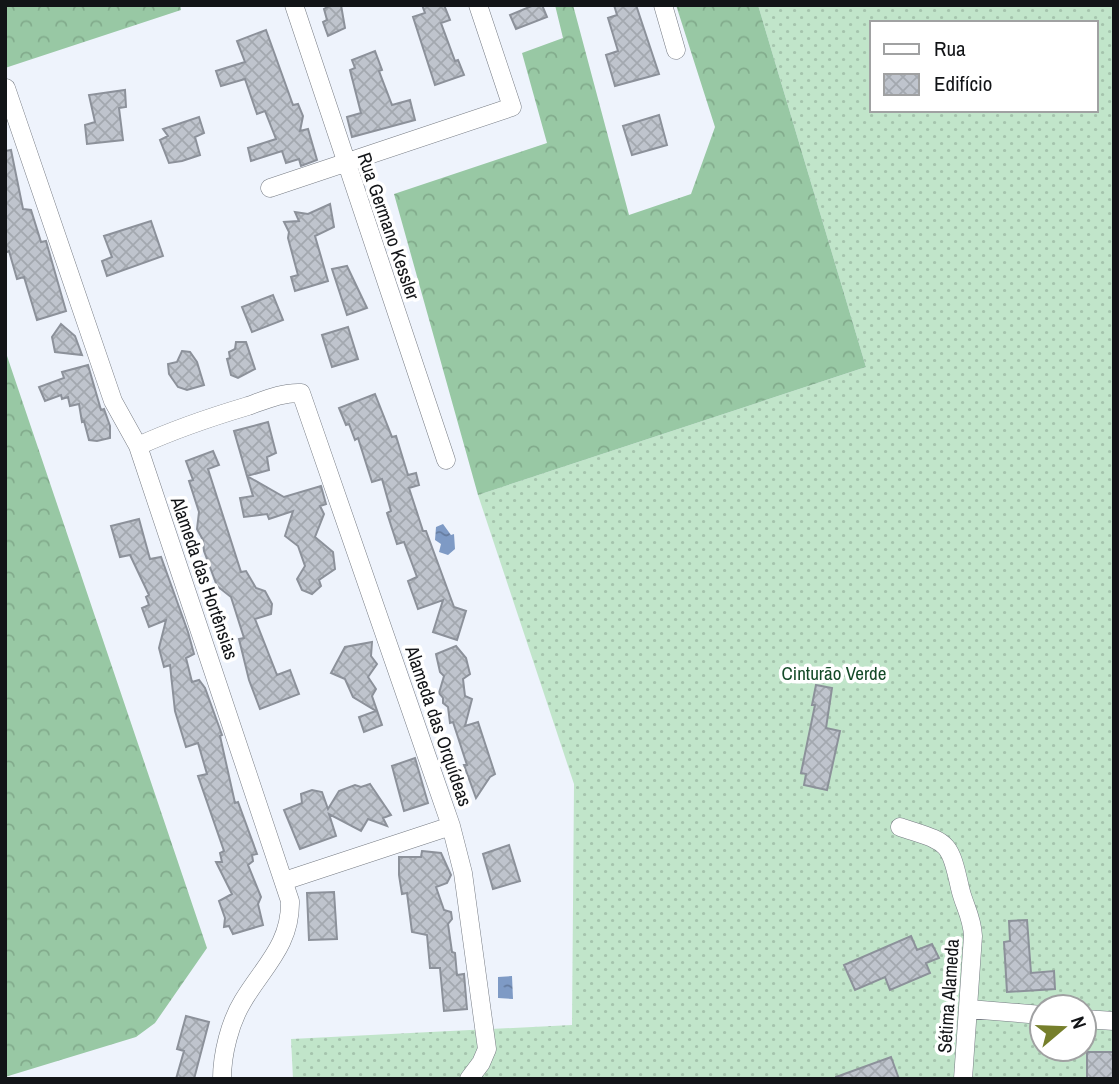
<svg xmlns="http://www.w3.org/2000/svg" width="1119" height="1084" font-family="'Archivo Narrow',sans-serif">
	<defs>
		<pattern id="grass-dots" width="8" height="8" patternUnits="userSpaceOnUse" patternTransform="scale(1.75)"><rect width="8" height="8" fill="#c1e5ca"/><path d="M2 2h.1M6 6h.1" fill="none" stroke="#a5c4ad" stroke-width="1.8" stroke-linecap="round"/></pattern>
		<pattern id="forest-crowns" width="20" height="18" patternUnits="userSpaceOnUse" patternTransform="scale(1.75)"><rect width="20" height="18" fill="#98c8a4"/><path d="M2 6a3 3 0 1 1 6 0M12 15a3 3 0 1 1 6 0" fill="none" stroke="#82ab8c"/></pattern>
		<pattern id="water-ripples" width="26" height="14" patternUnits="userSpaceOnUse" patternTransform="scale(1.75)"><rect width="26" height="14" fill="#7e9ac5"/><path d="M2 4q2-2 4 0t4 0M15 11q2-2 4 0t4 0" fill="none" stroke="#667c9f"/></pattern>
		<pattern id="building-cross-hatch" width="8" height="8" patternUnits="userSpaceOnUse" patternTransform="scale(1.75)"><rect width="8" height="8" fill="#bfc4cd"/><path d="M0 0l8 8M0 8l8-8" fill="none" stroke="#a3a8af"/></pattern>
	</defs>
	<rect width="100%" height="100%" fill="#eef3fc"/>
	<!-- grass -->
	<path fill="url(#grass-dots)" fill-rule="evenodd" d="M 758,5 L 1114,5 L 1114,1079 L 293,1079 L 291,1039 L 572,1025 L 574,784 L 478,495 L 866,367 ZM 872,23 L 1096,23 L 1096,110 L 872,110 ZM 1042,1007 L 1084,1007 L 1084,1049 L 1042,1049 Z"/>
	<!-- forest -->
	<path fill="url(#forest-crowns)" d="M 5,5 L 180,5 L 181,10 L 5,68 Z
		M 555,5 L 573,5 L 629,215 L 691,194 L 715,127 L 676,5 L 758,5 L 866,367 L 478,495 L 394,194 L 547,143 L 522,53 L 563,38 Z
		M 5,350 L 207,948 L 155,1023 L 136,1037 L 5,1077 Z"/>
	<!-- water -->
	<path fill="url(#water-ripples)" d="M 443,524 L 451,535 L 454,534 L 455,549 L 448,555 L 439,552 L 441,544 L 435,540 L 436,527 Z
		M 512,976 L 513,999 L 498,998 L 498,977 Z"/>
	<!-- building -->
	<path fill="url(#building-cross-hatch)" stroke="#8c919a" stroke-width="2" d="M 331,5 L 341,5 L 345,28 L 328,36 L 323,22 L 327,20 L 324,9 Z
		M 422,5 L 444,5 L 450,20 L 441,23 L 455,61 L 458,60 L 464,75 L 435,85 L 413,17 L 425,13 Z
		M 534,5 L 542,5 L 547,17 L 516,29 L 510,15 Z
		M 614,5 L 636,5 L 659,74 L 615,86 L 606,55 L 618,51 L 608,18 L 617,15 Z
		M 266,30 L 293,105 L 298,104 L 303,116 L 300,131 L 308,129 L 317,160 L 301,166 L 299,159 L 286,163 L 282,151 L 251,161 L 248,148 L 276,139 L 265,111 L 257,114 L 245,79 L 221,86 L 216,71 L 245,62 L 237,41 Z
		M 375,51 L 382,70 L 379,71 L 392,105 L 410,100 L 415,120 L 352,137 L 347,117 L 361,113 L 350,70 L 355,68 L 352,60 Z
		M 125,90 L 126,107 L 119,108 L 123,140 L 87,144 L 85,125 L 95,122 L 89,95 Z
		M 659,115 L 667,145 L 632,155 L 623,126 Z
		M 199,117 L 204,133 L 195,137 L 200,155 L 182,161 L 169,163 L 160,140 L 168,136 L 163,129 Z
		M 11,150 L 23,209 L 31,210 L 41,242 L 46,241 L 66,311 L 37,320 L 24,277 L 17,279 L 9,251 L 5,253 L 5,151 Z
		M 330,204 L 334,227 L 315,236 L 328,281 L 295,291 L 291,277 L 298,275 L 288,238 L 289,232 L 284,222 L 299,221 L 295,212 L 308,214 Z
		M 151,221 L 163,256 L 107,276 L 102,261 L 112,257 L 104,236 Z
		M 347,266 L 367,308 L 347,315 L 332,269 Z
		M 273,295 L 283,320 L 252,332 L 242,307 Z
		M 61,324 L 75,336 L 82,355 L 55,352 L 52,337 Z
		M 348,327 L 358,359 L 332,367 L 322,335 Z
		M 236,342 L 246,342 L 255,369 L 238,378 L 231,375 L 227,359 L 230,358 L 229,352 L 235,349 Z
		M 182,351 L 190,352 L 197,362 L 204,385 L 187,390 L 178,387 L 169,374 L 168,364 L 177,362 Z
		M 88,365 L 101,410 L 104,409 L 110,426 L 110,438 L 97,441 L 89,440 L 84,421 L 82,422 L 79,404 L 70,406 L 68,397 L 62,399 L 61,395 L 45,401 L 39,387 L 64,378 L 62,372 Z
		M 375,394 L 392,437 L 396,436 L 408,475 L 416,473 L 419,485 L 409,488 L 423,531 L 426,531 L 454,607 L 466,611 L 457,640 L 433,632 L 443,600 L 418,609 L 408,581 L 417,577 L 404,542 L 397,544 L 387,513 L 391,511 L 382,479 L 372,482 L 358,438 L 355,440 L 349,424 L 346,425 L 339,408 Z
		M 268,422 L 276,453 L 267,457 L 269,470 L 247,476 L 234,431 Z
		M 213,451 L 219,465 L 208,469 L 241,572 L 246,571 L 256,588 L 265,591 L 272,604 L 271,614 L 255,619 L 277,675 L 290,670 L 299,694 L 260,709 L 249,680 L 239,639 L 244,638 L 231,597 L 217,586 L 204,551 L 203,540 L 197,529 L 199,512 L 189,481 L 193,480 L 186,461 Z
		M 247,476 L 284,497 L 321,486 L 326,504 L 320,506 L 324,514 L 315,537 L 333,552 L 335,569 L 319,580 L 321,586 L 312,594 L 302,590 L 297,579 L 305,566 L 298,546 L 285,536 L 293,511 L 269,519 L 267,514 L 244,517 L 240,498 L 253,496 Z
		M 139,519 L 150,559 L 161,557 L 188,632 L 194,654 L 186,658 L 192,682 L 199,680 L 205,688 L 222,735 L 220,736 L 235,803 L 238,802 L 257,854 L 252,855 L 253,861 L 248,865 L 261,897 L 258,904 L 263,925 L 233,934 L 229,926 L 224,927 L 225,918 L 219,901 L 232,894 L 216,862 L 222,862 L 220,853 L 224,851 L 198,776 L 207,774 L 198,743 L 186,747 L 175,711 L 170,665 L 164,667 L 159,648 L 166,620 L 149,627 L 142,608 L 149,605 L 146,597 L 149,595 L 130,555 L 120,557 L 111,526 Z
		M 372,642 L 371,656 L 377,664 L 368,677 L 376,689 L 372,696 L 382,725 L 364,732 L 359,717 L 376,711 L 353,697 L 345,679 L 331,673 L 345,647 Z
		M 456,646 L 466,658 L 470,674 L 463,679 L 465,696 L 472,699 L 465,726 L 478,722 L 495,774 L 490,777 L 476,798 L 464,765 L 467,765 L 453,722 L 450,723 L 448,707 L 443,703 L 443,698 L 439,693 L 444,676 L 440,672 L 436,654 Z
		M 816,685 L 832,688 L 826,728 L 840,731 L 827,790 L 804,785 L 806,774 L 801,773 L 815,705 L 812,705 Z
		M 415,758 L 428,803 L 404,811 L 392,766 Z
		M 370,784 L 391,815 L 383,818 L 387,826 L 368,819 L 361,831 L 329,814 L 336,836 L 300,849 L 284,810 L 302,803 L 301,794 L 312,790 L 322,792 L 328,809 L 339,791 L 355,785 L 361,787 Z
		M 509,845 L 520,881 L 493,889 L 483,854 Z
		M 422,851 L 441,853 L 451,875 L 447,883 L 436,887 L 444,910 L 451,912 L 452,919 L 448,924 L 452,952 L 455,953 L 457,975 L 464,974 L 467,1009 L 444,1011 L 440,968 L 430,968 L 427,935 L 412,932 L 407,893 L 402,894 L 399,875 L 399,857 L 421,857 Z
		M 334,892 L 337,939 L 309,940 L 307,893 Z
		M 1027,920 L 1031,973 L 1054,971 L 1055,989 L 1007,992 L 1004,942 L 1010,941 L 1009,921 Z
		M 911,936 L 917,950 L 932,944 L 939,958 L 926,963 L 930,973 L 890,990 L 885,977 L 855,990 L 844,965 Z
		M 186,1016 L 209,1022 L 194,1079 L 176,1079 L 184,1051 L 177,1049 Z
		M 1087,1052 L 1114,1052 L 1114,1079 L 1087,1079 Z
		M 891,1057 L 899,1079 L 836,1079 L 836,1077 Z"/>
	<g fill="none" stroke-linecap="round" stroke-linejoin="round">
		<!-- minor casing -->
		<g stroke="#767b83" stroke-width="19">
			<path id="minor" d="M 294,5 L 446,460
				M 663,5 L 676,50
				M 6,88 L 113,401 L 138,446 L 290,901 C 291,944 264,966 243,1001 C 230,1022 222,1054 222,1079
				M 270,188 L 512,107 L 478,5
				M 138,446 C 173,430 211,417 248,406 C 265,400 283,392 301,393 L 451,826 L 463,873 L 487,1049 L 481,1063 L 469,1079
				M 900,827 C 947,843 949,838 960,888 C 964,906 972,916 973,936 L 963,1079
				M 284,881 L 451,826
				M 969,1009 L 1042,1015
				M 1084,1019 L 1114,1021"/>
		</g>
		<!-- minor -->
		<use href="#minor" stroke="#fff" stroke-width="18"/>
	</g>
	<g text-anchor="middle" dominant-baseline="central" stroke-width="7" stroke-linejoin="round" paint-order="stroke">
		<!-- street labels -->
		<g font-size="19" fill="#121417" stroke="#fff">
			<text transform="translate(389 226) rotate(71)">Rua Germano Kessler</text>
			<text transform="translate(205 578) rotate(71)">Alameda das Hortênsias</text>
			<text transform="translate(439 726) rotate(71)">Alameda das Orquídeas</text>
			<text transform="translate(948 996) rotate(-86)">Sétima Alameda</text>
		</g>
		<!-- park labels -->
		<g font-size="19" fill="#144a28" stroke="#fff">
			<text x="834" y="673">Cinturão Verde</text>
		</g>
	</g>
	<!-- border -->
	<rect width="1119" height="1084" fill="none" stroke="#121417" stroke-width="14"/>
	<!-- legend -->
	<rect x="870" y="21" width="228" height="91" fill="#ffffff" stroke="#a0a1a2" stroke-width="2"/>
	<rect x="884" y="44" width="35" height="10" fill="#ffffff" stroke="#a0a1a2" stroke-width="2"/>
	<text x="934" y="56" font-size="21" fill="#121417">Rua</text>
	<rect x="884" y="74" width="35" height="21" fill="url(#building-cross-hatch)" stroke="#a0a1a2" stroke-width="2"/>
	<text x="934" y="91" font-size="21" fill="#121417">Edifício</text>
	<!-- north arrow -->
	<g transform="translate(1063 1028) rotate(71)"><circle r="33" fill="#ffffff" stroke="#a0a1a2" stroke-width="2"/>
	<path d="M0-5L12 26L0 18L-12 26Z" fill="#767f2b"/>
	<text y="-10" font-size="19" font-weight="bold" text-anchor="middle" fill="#121417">N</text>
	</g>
</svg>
